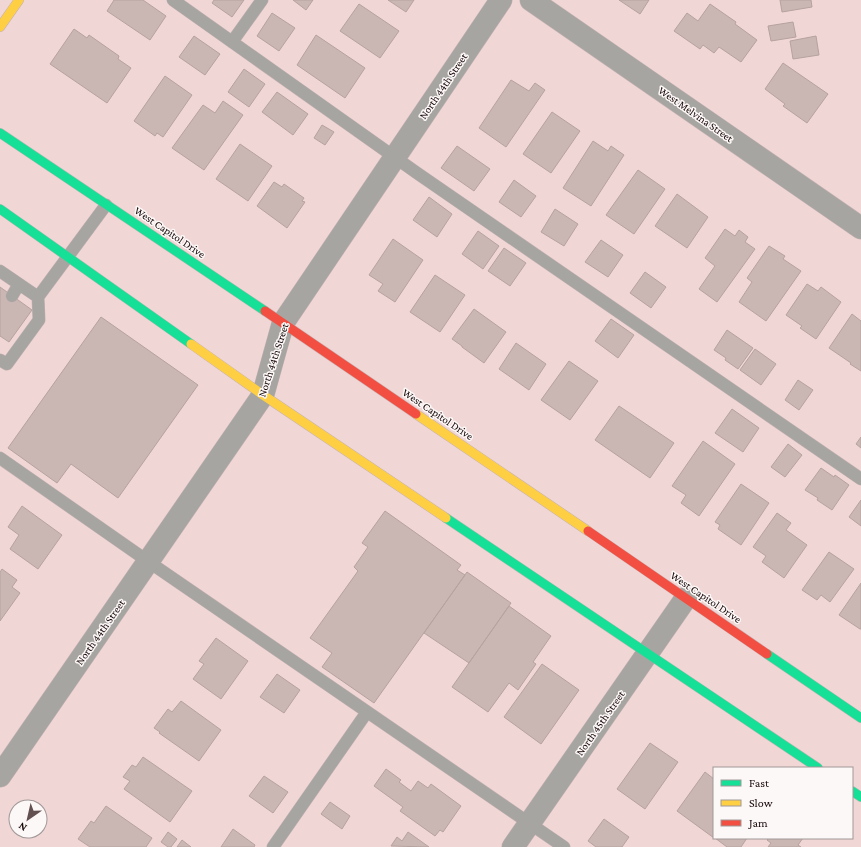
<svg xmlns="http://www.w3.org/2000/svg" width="861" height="847" font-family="'Crimson Pro',serif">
	<rect width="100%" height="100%" fill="#f0d6d5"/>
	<!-- building -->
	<path fill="#cab6b3" stroke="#b6a29f" d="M 114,0 L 143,0 L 166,16 L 150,40 L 107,11 Z
		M 214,0 L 244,0 L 232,17 L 212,3 Z
		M 293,0 L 313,0 L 306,10 Z
		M 388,0 L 414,0 L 406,12 Z
		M 619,0 L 649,0 L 640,14 Z
		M 780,0 L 811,0 L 812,7 L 782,12 Z
		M 359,4 L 399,31 L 380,58 L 340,31 Z
		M 710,4 L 736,22 L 735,24 L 757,40 L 741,62 L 719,47 L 714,53 L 703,45 L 700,49 L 674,31 L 687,13 L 698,21 Z
		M 272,13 L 295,28 L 279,51 L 257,36 Z
		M 793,22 L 796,37 L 771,41 L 768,26 Z
		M 74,29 L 87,38 L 89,35 L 119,56 L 118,59 L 131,68 L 107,103 L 50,64 Z
		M 316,35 L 365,68 L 345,98 L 297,65 Z
		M 194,36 L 220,54 L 205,75 L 179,57 Z
		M 816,36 L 819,55 L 793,59 L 790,41 Z
		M 783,63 L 828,94 L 807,123 L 783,106 L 785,104 L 765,89 Z
		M 244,69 L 265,84 L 249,107 L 228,92 Z
		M 165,76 L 192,95 L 163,137 L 157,133 L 155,136 L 134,121 Z
		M 511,80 L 529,91 L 535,83 L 545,90 L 506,147 L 479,128 Z
		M 277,92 L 308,114 L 293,135 L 262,112 Z
		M 223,101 L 243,115 L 204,170 L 172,148 L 203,105 L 215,113 Z
		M 552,112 L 580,131 L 551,173 L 523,154 Z
		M 322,125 L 334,132 L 325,145 L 314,138 Z
		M 593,141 L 608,151 L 611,146 L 624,155 L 591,206 L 563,188 Z
		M 240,144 L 272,166 L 248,201 L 216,179 Z
		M 457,146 L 490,169 L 474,191 L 441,168 Z
		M 638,170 L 665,189 L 634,234 L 606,215 Z
		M 514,180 L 536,196 L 521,217 L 499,202 Z
		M 274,182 L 282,187 L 284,184 L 304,198 L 302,201 L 305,202 L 287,228 L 257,206 Z
		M 677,194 L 708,217 L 687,248 L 655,226 Z
		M 429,197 L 452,214 L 437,237 L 413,220 Z
		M 555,209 L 578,224 L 564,246 L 541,232 Z
		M 725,229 L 735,236 L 739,230 L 748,237 L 745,242 L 755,249 L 717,302 L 699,289 L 715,266 L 705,258 Z
		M 478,231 L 499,246 L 483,269 L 462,254 Z
		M 393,239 L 423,260 L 395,302 L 378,291 L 383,284 L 369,275 Z
		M 601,240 L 623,255 L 608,277 L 585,262 Z
		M 769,246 L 785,256 L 783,259 L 801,271 L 766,321 L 739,302 L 752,282 L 747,278 Z
		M 504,248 L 526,263 L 510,286 L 488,271 Z
		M 645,272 L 666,287 L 651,308 L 630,293 Z
		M 435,275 L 465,295 L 440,332 L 410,312 Z
		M 807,284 L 818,291 L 821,287 L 841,302 L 816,339 L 800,328 L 802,326 L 786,315 Z
		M 0,287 L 32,310 L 9,342 L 0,336 Z
		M 474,309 L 506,332 L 484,363 L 462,347 L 462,346 L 452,339 Z
		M 852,314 L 861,321 L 861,371 L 850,364 L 851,363 L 829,348 Z
		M 101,317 L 198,385 L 118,498 L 71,464 L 57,483 L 8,448 Z
		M 611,319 L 634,335 L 618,358 L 595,341 Z
		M 727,330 L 753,348 L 738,369 L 725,360 L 726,358 L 714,350 Z
		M 516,343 L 546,364 L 529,390 L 499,369 Z
		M 755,349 L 776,364 L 761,385 L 740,370 Z
		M 569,361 L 598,381 L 570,420 L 541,400 Z
		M 798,380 L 813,390 L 799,410 L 785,400 Z
		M 619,406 L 674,443 L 650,478 L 595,440 Z
		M 732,409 L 759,428 L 743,452 L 715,433 Z
		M 861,437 L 861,448 L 856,444 Z
		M 703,441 L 735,464 L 699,516 L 681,503 L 686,495 L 672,486 Z
		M 788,444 L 802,455 L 785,477 L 771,467 Z
		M 821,468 L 834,477 L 835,475 L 849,485 L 832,510 L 817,500 L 818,498 L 805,490 Z
		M 741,484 L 769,503 L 741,545 L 718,529 L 720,525 L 715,522 Z
		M 861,500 L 861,526 L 849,517 Z
		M 22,506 L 62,535 L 38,569 L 10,549 L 19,535 L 8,527 Z
		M 385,511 L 461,565 L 457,570 L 465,575 L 374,703 L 322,667 L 332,653 L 310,638 L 358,571 L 354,567 L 368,547 L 362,543 Z
		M 777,513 L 791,523 L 786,530 L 807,545 L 784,578 L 762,562 L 766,556 L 753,547 Z
		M 829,552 L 854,569 L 830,602 L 821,595 L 817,600 L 802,590 Z
		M 2,569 L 17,580 L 12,587 L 20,593 L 0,621 L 0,572 Z
		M 467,572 L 511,603 L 469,663 L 424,633 Z
		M 861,583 L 861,629 L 860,629 L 839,615 Z
		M 509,606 L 551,636 L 533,662 L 536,664 L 518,690 L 509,683 L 488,712 L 452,687 Z
		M 216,638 L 248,661 L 221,699 L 193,679 L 204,664 L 199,661 Z
		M 542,664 L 579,690 L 541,744 L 504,717 Z
		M 277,674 L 300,690 L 284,713 L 260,697 Z
		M 181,701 L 221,730 L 199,761 L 159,733 L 160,732 L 154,728 L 168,709 L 172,712 Z
		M 650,743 L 678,762 L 645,809 L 617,789 Z
		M 143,757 L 192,791 L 170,822 L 124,789 L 130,781 L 123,777 L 132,765 L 136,767 Z
		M 386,769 L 401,780 L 399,782 L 411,791 L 418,781 L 428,788 L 431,784 L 461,806 L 443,832 L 440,830 L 435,836 L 400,811 L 403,807 L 374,786 Z
		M 705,772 L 714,779 L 714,838 L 677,811 Z
		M 264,776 L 288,792 L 273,813 L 249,796 Z
		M 330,802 L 350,816 L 342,829 L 321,814 Z
		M 106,806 L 152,838 L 146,847 L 90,847 L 78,839 L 91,821 L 94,823 Z
		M 604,819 L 629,837 L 622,847 L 596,847 L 588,841 Z
		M 233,829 L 255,845 L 254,847 L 221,847 Z
		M 168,832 L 177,839 L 171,847 L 168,847 L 161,842 Z
		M 408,832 L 429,847 L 391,846 L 397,837 L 402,841 Z
		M 715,838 L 747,838 L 741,847 L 727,847 Z
		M 769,838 L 803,838 L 798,845 L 801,847 L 768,847 L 771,843 L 767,840 Z
		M 182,840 L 191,847 L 177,847 Z"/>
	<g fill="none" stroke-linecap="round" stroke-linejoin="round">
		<!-- lane casing -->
		<g stroke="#c6b3b3" stroke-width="13">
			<path id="lane" d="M 173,0 L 417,173 L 861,479
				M 232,42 L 262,0
				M 0,271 L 38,297 L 106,205
				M 12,296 L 19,284
				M 0,360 L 7,364 L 39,320 L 38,297
				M 0,458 L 149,562 L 564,847
				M 273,847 L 367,712"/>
		</g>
		<!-- street casing -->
		<g stroke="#c6b3b3" stroke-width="23">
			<path id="street" d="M 531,0 L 861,228
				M 0,776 L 263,395 L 283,323 L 501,0
				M 513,847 L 686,598"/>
		</g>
		<!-- fast casing -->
		<g stroke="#c6b3b3" stroke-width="10">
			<path id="fast" d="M 0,133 L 265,311
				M 0,209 L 191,344
				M 446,518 L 818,768
				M 767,654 L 861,718
				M 852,791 L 861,797"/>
		</g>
		<!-- slow casing -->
		<g stroke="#c6b3b3" stroke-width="10">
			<path id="slow" d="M 0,27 L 19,0
				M 191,344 L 263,395 L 446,518
				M 416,414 L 588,531"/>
		</g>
		<!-- jam casing -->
		<g stroke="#c6b3b3" stroke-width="10">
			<path id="jam" d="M 265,311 L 416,414
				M 588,531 L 767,654"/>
		</g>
		<!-- lane -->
		<use href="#lane" stroke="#a6a5a1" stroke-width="12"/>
		<!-- street -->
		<use href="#street" stroke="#a6a5a1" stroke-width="22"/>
		<!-- fast -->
		<use href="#fast" stroke="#16e098" stroke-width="9"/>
		<!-- slow -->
		<use href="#slow" stroke="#ffcf43" stroke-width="9"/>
		<!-- jam -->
		<use href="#jam" stroke="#f24e42" stroke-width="9"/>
	</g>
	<g text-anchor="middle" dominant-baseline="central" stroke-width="3" stroke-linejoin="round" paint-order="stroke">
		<!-- street labels -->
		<g font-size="11" fill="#170808" stroke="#fdf8f8">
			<text transform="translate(443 86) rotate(-56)">North 44th Street</text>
			<text transform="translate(696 114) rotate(35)">West Melvina Street</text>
			<text transform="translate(170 232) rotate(34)">West Capitol Drive</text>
			<text transform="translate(273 360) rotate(-72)">North 44th Street</text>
			<text transform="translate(438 414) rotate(34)">West Capitol Drive</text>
			<text transform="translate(706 597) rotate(34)">West Capitol Drive</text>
			<text transform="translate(100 632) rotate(-55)">North 44th Street</text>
			<text transform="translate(600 723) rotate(-55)">North 45th Street</text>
		</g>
	</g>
	<!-- legend -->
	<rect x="713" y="767" width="140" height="72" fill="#fdf8f8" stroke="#a19898"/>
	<rect x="721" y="780" width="20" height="6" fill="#16e098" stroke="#a19898"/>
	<text x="749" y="787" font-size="12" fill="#170808">Fast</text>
	<rect x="721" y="800" width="20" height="6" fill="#ffcf43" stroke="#a19898"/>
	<text x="749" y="807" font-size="12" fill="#170808">Slow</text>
	<rect x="721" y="820" width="20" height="6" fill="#f24e42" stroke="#a19898"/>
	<text x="749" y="827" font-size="12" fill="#170808">Jam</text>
	<!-- north arrow -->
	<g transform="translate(28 819) rotate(214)"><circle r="19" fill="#fdf8f8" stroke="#a19898"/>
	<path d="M0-3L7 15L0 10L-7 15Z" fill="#635050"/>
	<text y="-6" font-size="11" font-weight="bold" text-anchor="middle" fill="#170808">N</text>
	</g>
</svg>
